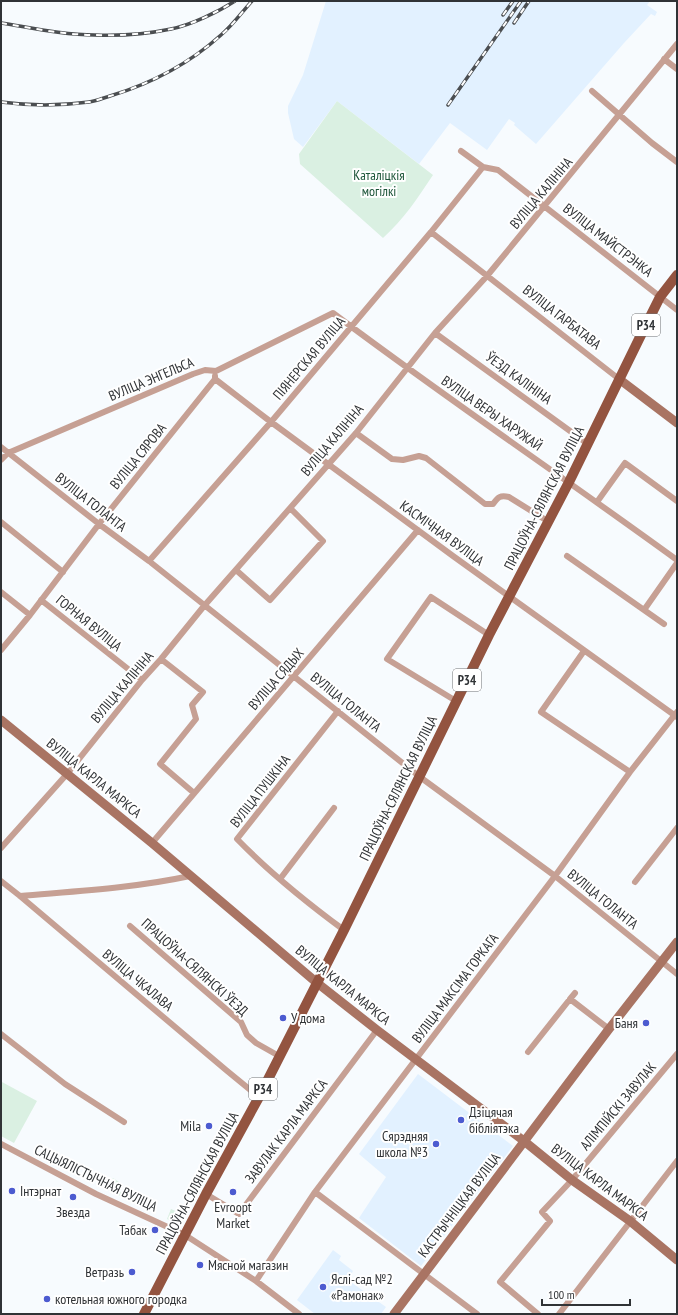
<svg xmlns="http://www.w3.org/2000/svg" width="678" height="1315" font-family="'PT Sans Narrow',sans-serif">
	<rect width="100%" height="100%" fill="#f7fbfe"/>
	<!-- built -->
	<path fill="#e2f1ff" d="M 326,1 L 650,1 L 647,5 L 657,12 L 655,16 L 651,14 L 624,43 L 536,144 L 514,125 L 515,123 L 509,119 L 487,150 L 450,123 L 419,164 L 337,101 L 303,147 L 294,139 L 288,113 L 288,106 L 303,75 Z
		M 418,1074 L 513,1146 L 421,1266 L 359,1218 L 386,1177 L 359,1154 Z
		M 333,1250 L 341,1256 L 339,1260 L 353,1271 L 348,1280 L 386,1307 L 381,1314 L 315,1314 L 297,1300 Z"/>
	<!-- green -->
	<path fill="#daf0e2" d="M 337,101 L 433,175 C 417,199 404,219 383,238 L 300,164 L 299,154 Z
		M 2,1082 L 37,1101 L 14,1143 L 1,1136 Z
		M 113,1178 L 119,1182 L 115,1189 L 136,1199 L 134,1203 L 108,1190 Z
		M 146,1197 L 155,1202 L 151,1210 L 141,1206 Z
		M 171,1209 L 180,1213 L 175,1223 L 167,1219 Z"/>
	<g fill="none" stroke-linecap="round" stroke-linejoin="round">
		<!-- street -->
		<path stroke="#c6a094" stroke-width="6" d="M 664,59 L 677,69
			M 592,91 L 652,143 L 677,162
			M 461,151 L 483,167 L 498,170 L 677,310
			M 431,232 L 619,379
			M 435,333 L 588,444
			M 215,379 L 271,422 L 453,556 L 677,717
			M 356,433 L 392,459 L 403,460 L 419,456 L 426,458 L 485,504 L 493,504 C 498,497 500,495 509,497 L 549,522
			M 1,447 L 99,524 L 149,561 L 420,777 L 555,876 L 677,974
			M 1,460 L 8,453 L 193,374 L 205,370 L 216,371 L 333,313 C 446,398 563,477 677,560
			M 597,502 L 625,463 L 677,501
			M 1,522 L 63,572
			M 567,556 L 664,624
			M 149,561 L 271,422 L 431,232 L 483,167
			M 236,570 L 270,600 L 323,541 L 290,508
			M 1,592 L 30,615
			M 41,600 L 142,680
			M 644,610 L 677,563
			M 1,650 L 30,615 L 99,524 L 215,379 L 215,376
			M 584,651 L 541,712 L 630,772
			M 161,659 L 203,692 L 192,705 L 196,719 L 160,764 L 194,793
			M 456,701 L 387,659 L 431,597 L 489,635
			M 338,711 L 237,839 C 270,873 306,902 344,930
			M 152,843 L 418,530
			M 1,848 L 67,774 L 142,680 L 161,659 L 204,606 L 356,433 L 435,333 L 487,276 L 677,44
			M 280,879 L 334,808
			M 1,881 L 20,896 L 226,1070 L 259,1097
			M 635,882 L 677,828
			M 20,896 C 77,891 134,888 190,876
			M 130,926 L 241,1022 L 247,1035 L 256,1043 L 279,1056
			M 570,999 L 575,993
			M 1,1034 L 65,1084 L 124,1122
			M 528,1052 L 570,999 L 609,1029
			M 1,1144 L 96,1194 L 185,1235 L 256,1281 L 299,1314
			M 315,1192 L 477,1314
			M 206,1194 L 239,1214 L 377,1030
			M 256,1281 L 315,1192 L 555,876 L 630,772 L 677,712
			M 538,1314 L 500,1282 L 550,1221 L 542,1212 L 572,1180 L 677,1054
			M 559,1314 L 677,1161"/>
		<!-- secondary -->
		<path stroke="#a97463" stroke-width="9" d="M 619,379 L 677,423
			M 1,720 L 152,843 L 316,982 L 377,1030 L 524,1141 L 572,1180 L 630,1221 L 677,1260
			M 394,1314 L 609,1029 L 677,942"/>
		<!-- primary -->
		<path stroke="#935440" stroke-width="10" d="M 144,1314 L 206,1194 L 259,1097 L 344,930 L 489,635 L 569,482 L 641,335 L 660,297 L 677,275"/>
		<!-- rail casing -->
		<g stroke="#4b4e51" stroke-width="3.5">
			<path id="rail" d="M 503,15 L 513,1
				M 1,23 C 32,28 64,35 95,35 C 120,36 147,34 171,29 C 191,25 218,12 235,1
				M 514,23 L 529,1
				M 1,102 C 31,106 59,106 89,102 C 96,101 103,98 110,96 C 150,84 190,63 221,35 C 233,25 242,12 252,1
				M 448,105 L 521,1"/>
		</g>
		<!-- rail -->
		<use href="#rail" stroke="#fff" stroke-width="2" stroke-dasharray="6" stroke-linecap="butt"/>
	</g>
	<!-- markers -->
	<g fill="#4c5bd0" stroke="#fff" stroke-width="1.5">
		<circle cx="283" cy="1018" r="4"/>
		<circle cx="646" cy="1023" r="4"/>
		<circle cx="461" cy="1120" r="4"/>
		<circle cx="209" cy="1126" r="4"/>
		<circle cx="436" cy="1144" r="4"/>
		<circle cx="12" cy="1191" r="4"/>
		<circle cx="233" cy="1192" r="4"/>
		<circle cx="73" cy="1197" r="4"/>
		<circle cx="155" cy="1230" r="4"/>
		<circle cx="200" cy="1265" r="4"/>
		<circle cx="132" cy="1272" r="4"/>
		<circle cx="323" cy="1287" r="4"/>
		<circle cx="47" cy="1299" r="4"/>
	</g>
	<g text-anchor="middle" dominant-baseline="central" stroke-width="4" stroke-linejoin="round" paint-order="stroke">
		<!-- shield labels -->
		<g fill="#fff" stroke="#6e7072" stroke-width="1">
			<rect x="632" y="314" width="28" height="22" rx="3"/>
			<rect x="453" y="669" width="28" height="22" rx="3"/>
			<rect x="249" y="1078" width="28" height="22" rx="3"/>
		</g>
		<g font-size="13" font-weight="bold" fill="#303336">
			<text x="646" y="325">Р34</text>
			<text x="467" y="680">Р34</text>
			<text x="263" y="1089">Р34</text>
		</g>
		<!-- park labels -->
		<g font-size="14" fill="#1d5539" stroke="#fff">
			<text x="379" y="175">Каталіцкія<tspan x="379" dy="16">могілкі</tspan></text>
		</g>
		<!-- street labels -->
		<g font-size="14" fill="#303336" stroke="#fff">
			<text transform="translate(541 193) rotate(-50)">ВУЛІЦА КАЛІНІНА</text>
			<text transform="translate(608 240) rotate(38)">ВУЛІЦА МАЙСТРЭНКА</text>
			<text transform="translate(562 317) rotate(38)">ВУЛІЦА ГАРБАТАВА</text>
			<text transform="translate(309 358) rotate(-50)">ПІЯНЕРСКАЯ ВУЛІЦА</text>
			<text transform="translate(519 378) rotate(36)">ЎЕЗД КАЛІНІНА</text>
			<text transform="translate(151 379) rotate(-23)">ВУЛІЦА ЭНГЕЛЬСА</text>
			<text transform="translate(492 413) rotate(35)">ВУЛІЦА ВЕРЫ ХАРУЖАЙ</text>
			<text transform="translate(332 440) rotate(-50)">ВУЛІЦА КАЛІНІНА</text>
			<text transform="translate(138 456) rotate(-51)">ВУЛІЦА СЯРОВА</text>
			<text transform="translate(544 498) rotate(-63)">ПРАЦОЎНА-СЯЛЯНСКАЯ ВУЛІЦА</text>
			<text transform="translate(91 502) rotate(38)">ВУЛІЦА ГОЛАНТА</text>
			<text transform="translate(442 533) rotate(36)">КАСМІЧНАЯ ВУЛІЦА</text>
			<text transform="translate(89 623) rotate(39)">ГОРНАЯ ВУЛІЦА</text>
			<text transform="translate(276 679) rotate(-49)">ВУЛІЦА СЯДЫХ</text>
			<text transform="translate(122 687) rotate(-50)">ВУЛІЦА КАЛІНІНА</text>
			<text transform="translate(346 702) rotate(39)">ВУЛІЦА ГОЛАНТА</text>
			<text transform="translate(94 778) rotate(39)">ВУЛІЦА КАРЛА МАРКСА</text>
			<text transform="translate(398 788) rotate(-64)">ПРАЦОЎНА-СЯЛЯНСКАЯ ВУЛІЦА</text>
			<text transform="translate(260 791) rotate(-52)">ВУЛІЦА ПУШКІНА</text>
			<text transform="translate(603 899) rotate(39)">ВУЛІЦА ГОЛАНТА</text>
			<text transform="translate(195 967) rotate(42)">ПРАЦОЎНА-СЯЛЯНСКІ ЎЕЗД</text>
			<text transform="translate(138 980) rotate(40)">ВУЛІЦА ЧКАЛАВА</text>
			<text transform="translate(343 985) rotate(39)">ВУЛІЦА КАРЛА МАРКСА</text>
			<text transform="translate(455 988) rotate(-53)">ВУЛІЦА МАКСІМА ГОРКАГА</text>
			<text transform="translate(618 1106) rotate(-50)">АЛІМПІЙСКІ ЗАВУЛАК</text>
			<text transform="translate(286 1131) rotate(-53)">ЗАВУЛАК КАРЛА МАРКСА</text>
			<text transform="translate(96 1178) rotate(26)">САЦЫЯЛІСТЫЧНАЯ ВУЛІЦА</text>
			<text transform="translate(600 1182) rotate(37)">ВУЛІЦА КАРЛА МАРКСА</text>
			<text transform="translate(197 1183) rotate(-62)">ПРАЦОЎНА-СЯЛЯНСКАЯ ВУЛІЦА</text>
			<text transform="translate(459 1205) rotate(-53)">КАСТРЫЧНІЦКАЯ ВУЛІЦА</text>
		</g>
		<!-- poi labels -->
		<g font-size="14" fill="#303336" stroke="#fff" text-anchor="start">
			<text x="291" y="1018">У дома</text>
			<text x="638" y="1023" text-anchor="end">Баня</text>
			<text x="469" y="1112">Дзіцячая<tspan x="469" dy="16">бібліятэка</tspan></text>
			<text x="201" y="1126" text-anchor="end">Mila</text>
			<text x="428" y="1136" text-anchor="end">Сярэдняя<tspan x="428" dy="16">школа №3</tspan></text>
			<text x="20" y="1191">Інтэрнат</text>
			<text x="233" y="1207" text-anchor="middle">Evroopt<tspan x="233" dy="16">Market</tspan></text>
			<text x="73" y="1212" text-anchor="middle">Звезда</text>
			<text x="147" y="1230" text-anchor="end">Табак</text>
			<text x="208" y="1265">Мясной магазин</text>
			<text x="124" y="1272" text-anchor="end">Ветразь</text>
			<text x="331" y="1279">Яслі-сад №2<tspan x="331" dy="16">«Рамонак»</tspan></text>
			<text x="55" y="1299">котельная южного городка</text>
		</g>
	</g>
	<!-- border -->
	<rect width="678" height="1315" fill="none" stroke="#303336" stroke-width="4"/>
	<!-- scale -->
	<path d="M542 1299v6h88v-6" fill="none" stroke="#303336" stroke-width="2"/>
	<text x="548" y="1299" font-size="12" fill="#303336" stroke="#ffffff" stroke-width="3" paint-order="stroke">100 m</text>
</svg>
